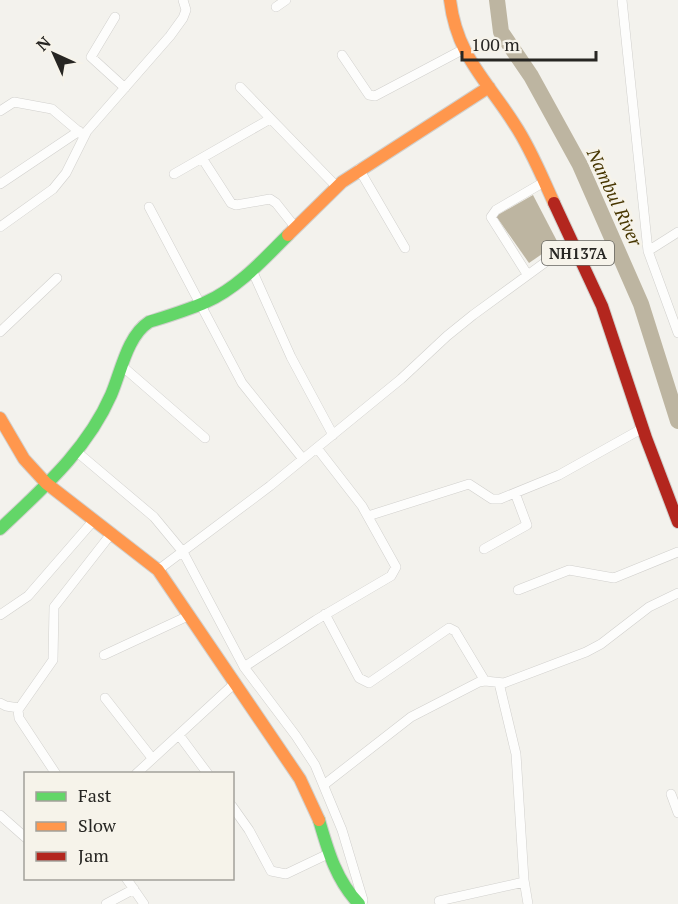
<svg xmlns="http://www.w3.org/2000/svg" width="678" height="904" font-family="'PT Serif',serif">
	<rect width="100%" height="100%" fill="#f3f2ed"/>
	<!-- water -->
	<path fill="#bdb5a1" d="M 533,195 L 558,243 L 529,263 L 496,216 Z"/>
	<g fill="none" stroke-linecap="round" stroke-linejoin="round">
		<!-- river -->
		<path stroke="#bdb5a1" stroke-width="16" d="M 497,0 L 501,32 L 531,76 L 580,165 L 641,304 L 678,421"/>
		<!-- street casing -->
		<g stroke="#d1d0cd" stroke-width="10">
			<path id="street" d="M 622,0 L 648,251 L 678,333
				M 276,7 L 286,0
				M 115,17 L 91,57 L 125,88
				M 342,55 L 369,95 L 375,96 L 462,50
				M 240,87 L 336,186
				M 0,111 L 14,102 L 52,109 L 84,136
				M 202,158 L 231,203 L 236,205 L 270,199 L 276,203 L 295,227
				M 359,169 L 405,248
				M 174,174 L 270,119
				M 0,184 L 79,131
				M 149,207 L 242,383 L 303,459
				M 0,227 L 53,189 L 66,173 L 87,131 L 170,36 L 183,18 L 186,10 L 183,0
				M 648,251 L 678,232
				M 252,270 L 291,357 L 333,435
				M 527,274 L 491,217 L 496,210 L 544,182
				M 0,332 L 57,278
				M 122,366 L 205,438
				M 77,452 L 154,517 L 183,552 L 244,667 L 296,736 L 315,765 L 342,830 L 363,900 L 362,904
				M 368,516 L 469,484 L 492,499 L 500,499 L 559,475 L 643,428
				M 484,549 L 527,525 L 515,493
				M 158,570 L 270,486 L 401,379 L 447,336 L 473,315 L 573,242
				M 518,590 L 569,570 L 614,578 L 678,552
				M 325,614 L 359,678 L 369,683 L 449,628 L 455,631 L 485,681
				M 0,615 L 28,596 L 94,520
				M 104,655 L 188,616
				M 244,667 L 316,620 L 391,576 L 396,567 L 362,506 L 317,448
				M 499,683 L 516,754 L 524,880 L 528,904
				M 105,698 L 152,758
				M 0,703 L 6,706 L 19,708
				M 179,735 L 208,774
				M 56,774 L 19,718 L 18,710 L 53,660 L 54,607 L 111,534
				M 136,774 L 235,683
				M 325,784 L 411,717 L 479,682 L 485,681 L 504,683 L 586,652 L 601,644 L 649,607 L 678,593
				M 671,794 L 678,813
				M 232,806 L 249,830 L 271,871 L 286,874 L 328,854
				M 0,815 L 26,838
				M 126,878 L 144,904
				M 439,901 L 524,882
				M 106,904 L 134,889"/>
		</g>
		<!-- fast casing -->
		<g stroke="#d1d0cd" stroke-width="14">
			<path id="fast" d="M 0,529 C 43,488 87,450 111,395 C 121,372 127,336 149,322 C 168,316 188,310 206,302 C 238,288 264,259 288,235
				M 319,820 C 328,851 336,880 359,904"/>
		</g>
		<!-- slow casing -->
		<g stroke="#d1d0cd" stroke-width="14">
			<path id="slow" d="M 450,0 C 457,57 487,80 515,125 C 531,149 542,177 554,203
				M 288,235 L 342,182 L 489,87
				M 0,418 L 24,459 L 46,483 L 158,570 L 300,779 L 319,820"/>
		</g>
		<!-- jam casing -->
		<g stroke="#d1d0cd" stroke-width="14">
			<path id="jam" d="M 554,203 L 602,306 L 646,438 L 678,522"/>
		</g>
		<!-- street -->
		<use href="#street" stroke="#fdfdfc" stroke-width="9"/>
		<!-- fast -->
		<use href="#fast" stroke="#63d668" stroke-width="12"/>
		<!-- slow -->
		<use href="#slow" stroke="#ff974d" stroke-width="12"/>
		<!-- jam -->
		<use href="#jam" stroke="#b3261e" stroke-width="12"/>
	</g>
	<g text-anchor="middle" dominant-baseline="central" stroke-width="6" stroke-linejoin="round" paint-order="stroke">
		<!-- shield labels -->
		<rect fill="#f6f3ea" stroke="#65645f" stroke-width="1.5" x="542" y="241" width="72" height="24" rx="4.5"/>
		<g font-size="15" font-weight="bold" fill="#272623">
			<text x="578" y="253">NH137A</text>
		</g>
		<!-- water labels -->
		<g font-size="18" font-style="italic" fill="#473600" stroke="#f6f3ea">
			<text transform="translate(615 197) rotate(65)">Nambul River</text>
		</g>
	</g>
	<!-- legend -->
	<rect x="24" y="772" width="210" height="108" fill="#f6f3ea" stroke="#a3a19a" stroke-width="1.5"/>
	<rect x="36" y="792" width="30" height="9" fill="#63d668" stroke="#a3a19a" stroke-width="1.5"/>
	<text x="78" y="802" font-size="18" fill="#272623">Fast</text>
	<rect x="36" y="822" width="30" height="9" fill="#ff974d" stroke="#a3a19a" stroke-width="1.5"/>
	<text x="78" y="832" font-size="18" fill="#272623">Slow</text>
	<rect x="36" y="852" width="30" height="9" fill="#b3261e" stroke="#a3a19a" stroke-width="1.5"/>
	<text x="78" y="862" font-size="18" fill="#272623">Jam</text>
	<!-- north arrow -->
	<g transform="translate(54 54) rotate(315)" stroke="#f6f3ea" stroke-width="4.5" paint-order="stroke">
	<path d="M0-4.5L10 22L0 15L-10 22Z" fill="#272623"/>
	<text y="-9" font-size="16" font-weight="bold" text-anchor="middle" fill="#272623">N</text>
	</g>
	<!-- scale -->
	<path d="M462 51v9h134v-9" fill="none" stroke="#272623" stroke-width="3"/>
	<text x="471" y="51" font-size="18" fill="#272623" stroke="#f6f3ea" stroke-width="4.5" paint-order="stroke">100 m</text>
</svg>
